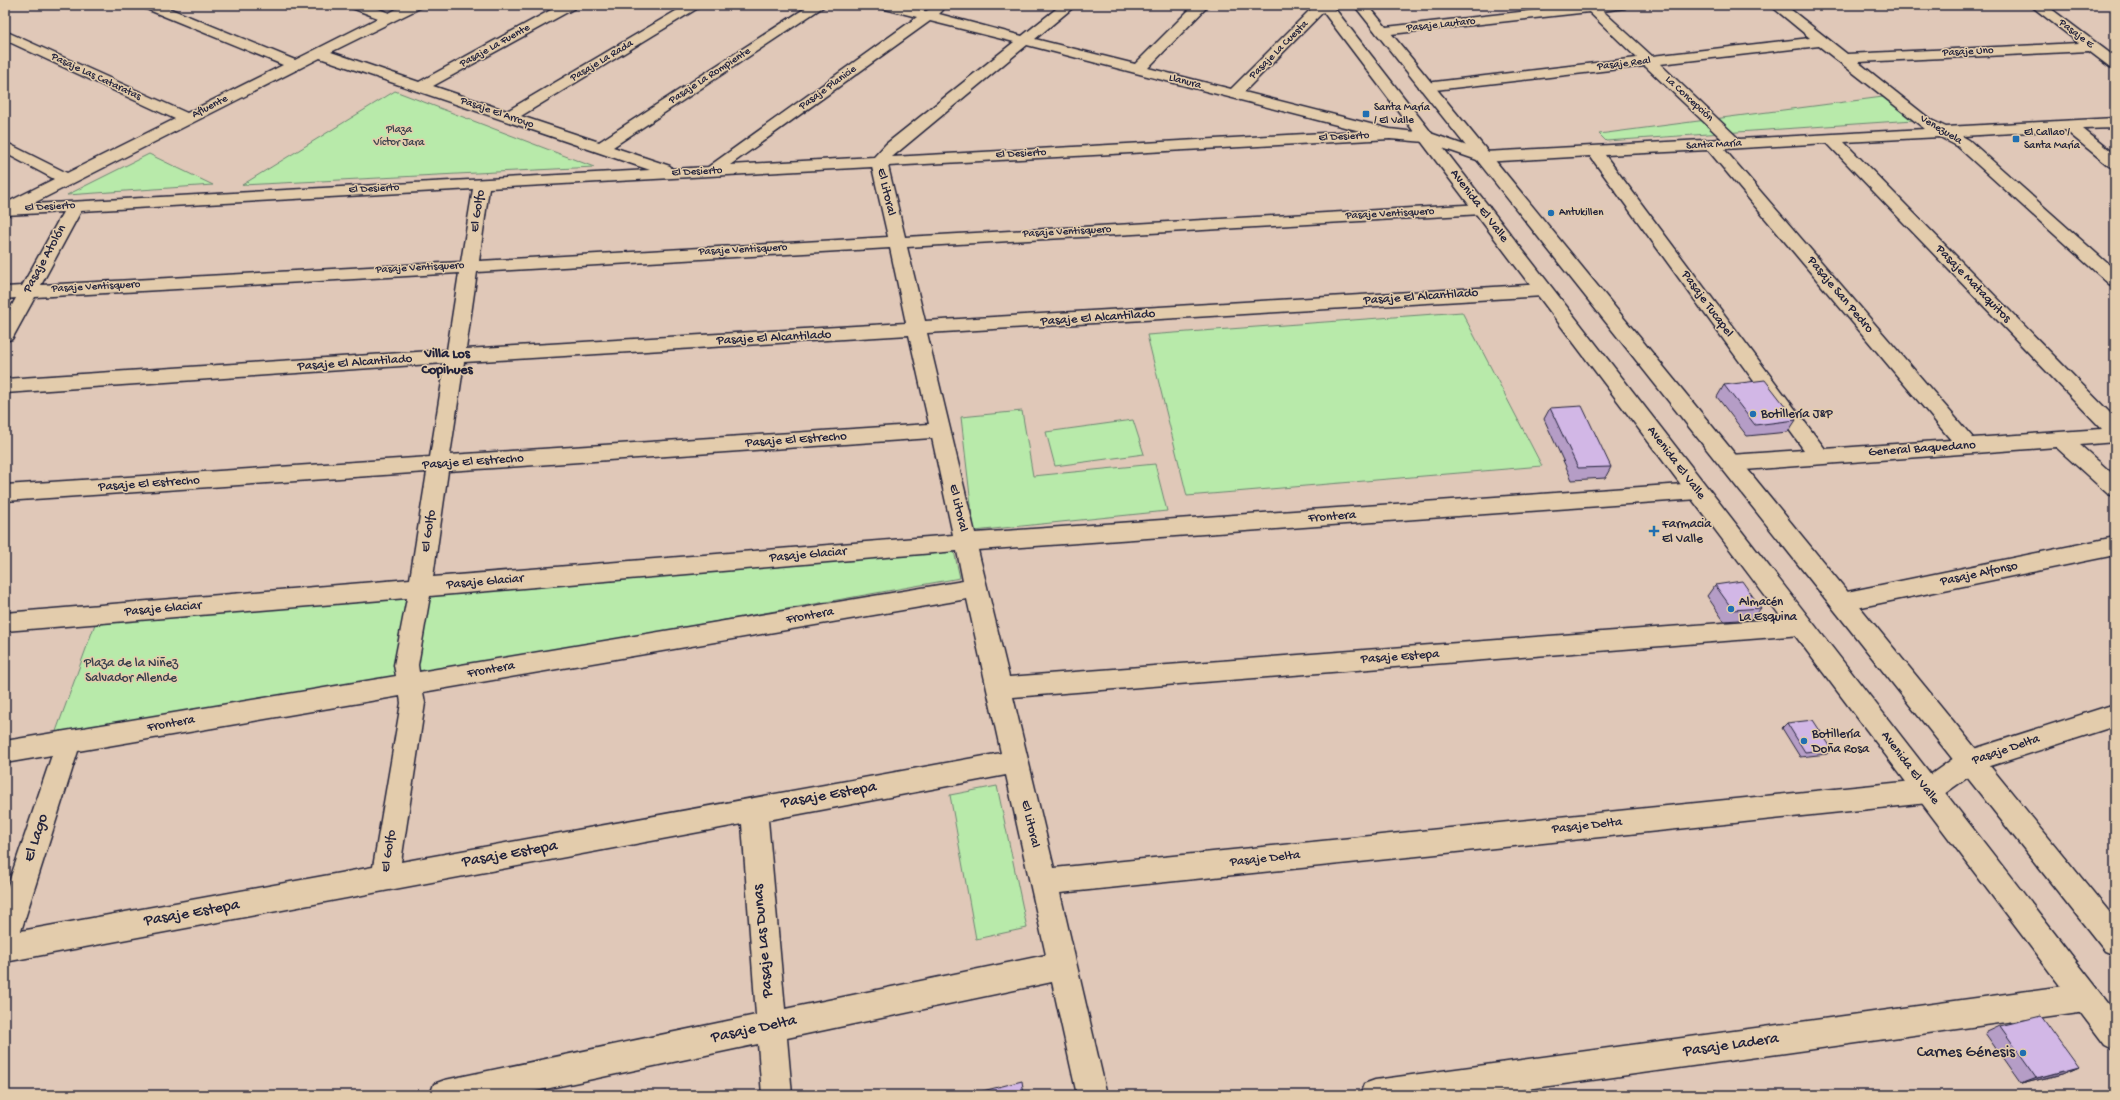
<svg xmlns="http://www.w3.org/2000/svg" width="2120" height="1100" font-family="'Gochi Hand',sans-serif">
	<rect width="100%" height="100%" fill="#e0c8b8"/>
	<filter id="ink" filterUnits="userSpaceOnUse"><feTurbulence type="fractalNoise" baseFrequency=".025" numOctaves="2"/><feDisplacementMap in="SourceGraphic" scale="8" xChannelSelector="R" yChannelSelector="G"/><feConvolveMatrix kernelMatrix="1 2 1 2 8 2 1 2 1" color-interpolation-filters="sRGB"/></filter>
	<g filter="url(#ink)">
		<!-- green -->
		<path fill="#b8eaaa" stroke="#6d8672" d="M 395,91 L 594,167 L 242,185 Z
			M 1883,97 L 1914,120 L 1606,141 L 1599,134 Z
			M 149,154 L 213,185 L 67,195 Z
			M 1462,312 L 1542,466 L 1187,496 L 1147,335 Z
			M 1022,411 L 1033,476 L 1155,464 L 1167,511 L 974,531 L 961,417 Z
			M 1133,420 L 1144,454 L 1055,466 L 1046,432 Z
			M 954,551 L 960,578 L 434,672 L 55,734 L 95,624 Z
			M 997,786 L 1027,928 L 976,939 L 950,795 Z"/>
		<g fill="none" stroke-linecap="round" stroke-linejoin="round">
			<!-- street casing -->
			<g stroke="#22223b" stroke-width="3">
				<path id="street" d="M 142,5 L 161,5 L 295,60 L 378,18 L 352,8 L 350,5 L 369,5 L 389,13 L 404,5 L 422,5 L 420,8 L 331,52 L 419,82 L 560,5 L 577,5 L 575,8 L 433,86 L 507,111 L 686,5 L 703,5 L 521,116 L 599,142 L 810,5 L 826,5 L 613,147 L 670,166 L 672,169 L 708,167 L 917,17 L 881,8 L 879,5 L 902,5 L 926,11 L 936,6 L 943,10 L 939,14 L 1022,36 L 1061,5 L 1076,5 L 1035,39 L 1135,64 L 1194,5 L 1209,5 L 1148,68 L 1231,89 L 1315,5 L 1330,5 L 1244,92 L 1390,129 L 1433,134 L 1484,152 L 1722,139 L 1645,66 L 1426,91 L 1421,90 L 1419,87 L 1421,84 L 1426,83 L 1637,58 L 1589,12 L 1382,35 L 1377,34 L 1375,31 L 1377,28 L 1582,5 L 1627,5 L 1625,8 L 1603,11 L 1652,56 L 1810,38 L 1770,5 L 1785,5 L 1847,54 L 2079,43 L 2030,5 L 2046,5 L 2115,57 L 2115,68 L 2110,67 L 2089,51 L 1858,62 L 1931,120 L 1946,127 L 2115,118 L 2115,128 L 2083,129 L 2115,155 L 2115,168 L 2109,166 L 2065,130 L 1962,136 L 1969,140 L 2115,270 L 2115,286 L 2109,284 L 1957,146 L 1940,137 L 1844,142 L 2115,418 L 2115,442 L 2080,445 L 2115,476 L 2115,496 L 2108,494 L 2056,447 L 1730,471 L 1723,468 L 1720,463 L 1723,458 L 1730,455 L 1804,450 L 1590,156 L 1483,162 L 1425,142 L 1390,139 L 888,166 L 905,237 L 1482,204 L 1488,205 L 1490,209 L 1488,213 L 1482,214 L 907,247 L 925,321 L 1543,284 L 1549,286 L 1552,290 L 1549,294 L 1543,296 L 927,333 L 975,533 L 1698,483 L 1705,485 L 1709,491 L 1705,497 L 1698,499 L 978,550 L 1009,677 L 1801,617 L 1809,619 L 1813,626 L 1809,633 L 1801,635 L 1013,697 L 1054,868 L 1923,780 L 1961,753 L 2115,704 L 2115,726 L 1978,770 L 1937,799 L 1928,803 L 1060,893 L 1107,1095 L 1077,1095 L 1052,982 L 787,1038 L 792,1095 L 762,1095 L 758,1044 L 517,1095 L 430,1095 L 434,1084 L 445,1080 L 756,1015 L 742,824 L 5,962 L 5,894 L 52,755 L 5,763 L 5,741 L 396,676 L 394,665 L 407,598 L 5,631 L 5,613 L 410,579 L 427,472 L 5,501 L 5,485 L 430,457 L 445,363 L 5,393 L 5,379 L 447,350 L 459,273 L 35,297 L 12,339 L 5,341 L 5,318 L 16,298 L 5,299 L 5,287 L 22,286 L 63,212 L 5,215 L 5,205 L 8,202 L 54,179 L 5,153 L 5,142 L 67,173 L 175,119 L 5,40 L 5,31 L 187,113 L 283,65 L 144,8 ZM 930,21 L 1014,42 L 886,144 L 874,157 L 730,165 ZM 1027,45 L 1360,131 L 892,157 ZM 1819,46 L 1925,129 L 1739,139 L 1660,64 ZM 320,58 L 650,170 L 32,204 ZM 1827,143 L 2102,429 L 1973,438 L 1724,149 ZM 1708,150 L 1951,440 L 1825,449 L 1605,155 ZM 872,167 L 888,237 L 479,261 L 489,188 ZM 473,189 L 461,262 L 41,285 L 81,211 ZM 890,248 L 906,323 L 466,349 L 477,272 ZM 909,335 L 929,424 L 450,455 L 464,362 ZM 932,438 L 953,535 L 433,577 L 448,471 ZM 957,551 L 963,581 L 419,672 L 418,665 L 430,596 ZM 967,599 L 1001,753 L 401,862 L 425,703 L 423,692 ZM 400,696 L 401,703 L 373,867 L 21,931 L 78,751 ZM 1006,775 L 1046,955 L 785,1009 L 768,820 Z
					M 2115,537 L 2115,555 L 1842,611 L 1834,608 L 1831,602 L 1834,596 L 1842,593 Z
					M 2086,983 L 2096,987 L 2100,997 L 2096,1007 L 2086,1011 L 1485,1095 L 1360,1095 L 1364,1084 L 1375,1080 Z"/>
			</g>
			<!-- secondary casing -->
			<g stroke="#22223b" stroke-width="3">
				<path id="secondary" d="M 1318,5 L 1332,5 L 2115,1011 L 2115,1050 L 2105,1045 Z
					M 1354,5 L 1368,5 L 2115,919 L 2115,955 L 2105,951 Z"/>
			</g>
			<!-- street -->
			<use href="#street" fill="#e3ccac" fill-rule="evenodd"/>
			<!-- secondary -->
			<use href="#secondary" fill="#e3ccac" fill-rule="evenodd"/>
		</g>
		<!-- wall -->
		<path fill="#b59dc6" stroke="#22223b" d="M 1724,385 L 1796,420 L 1788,432 L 1747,436 L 1717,397 Z
			M 1550,408 L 1611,467 L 1605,478 L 1572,480 L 1544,419 Z
			M 1715,585 L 1761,608 L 1752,619 L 1724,621 L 1707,596 Z
			M 1787,723 L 1832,749 L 1827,754 L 1800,757 L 1782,728 Z
			M 2000,1026 L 2078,1067 L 2062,1074 L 2021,1084 L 1985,1033 Z"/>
		<!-- shaded-wall -->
		<path fill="#9380a1" stroke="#22223b" d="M 2078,1067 L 2062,1074 L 2021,1084 L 2037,1078 Z"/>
		<!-- building -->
		<path fill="#d2b7e6" stroke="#22223b" d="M 1765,380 L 1796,420 L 1755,425 L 1724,385 Z
			M 1582,406 L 1611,467 L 1578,468 L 1550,408 Z
			M 1742,581 L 1761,608 L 1733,610 L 1715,585 Z
			M 1813,720 L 1832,749 L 1805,752 L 1787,723 Z
			M 2041,1016 L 2078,1067 L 2037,1078 L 2000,1026 Z
			M 1022,1081 L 1024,1095 L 967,1095 Z"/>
	</g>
	<!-- markers -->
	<g fill="#1f6fb2" stroke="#e3ccac" stroke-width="1.5">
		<rect x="1362" y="110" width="8" height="8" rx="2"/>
		<rect x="2012" y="135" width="8" height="8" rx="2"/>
		<circle cx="1551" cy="213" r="4"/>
		<circle cx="1753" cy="414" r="4"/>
		<path d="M1652 525h4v4h4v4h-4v4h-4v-4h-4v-4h4z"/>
		<circle cx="1731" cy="609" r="4"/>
		<circle cx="1804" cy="741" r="4"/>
		<circle cx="2023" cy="1053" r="4"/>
	</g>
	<g text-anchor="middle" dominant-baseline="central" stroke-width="3" stroke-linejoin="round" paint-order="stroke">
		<!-- far-street labels -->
		<g font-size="11" fill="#22223b" stroke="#e3ccac">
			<text transform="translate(1441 25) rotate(-6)">Pasaje Lautaro</text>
			<text transform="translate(2076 34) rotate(37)">Pasaje E</text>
			<text transform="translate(495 46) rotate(-29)">Pasaje La Fuente</text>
			<text transform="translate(1279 50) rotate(-45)">Pasaje La Cuesta</text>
			<text transform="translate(1968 52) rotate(-3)">Pasaje Uno</text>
			<text transform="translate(602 61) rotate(-31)">Pasaje La Rada</text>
			<text transform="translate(1624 64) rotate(-7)">Pasaje Real</text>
			<text transform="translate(710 76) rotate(-33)">Pasaje La Rompiente</text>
			<text transform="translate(96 77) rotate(25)">Pasaje Las Cataratas</text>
			<text transform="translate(1185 82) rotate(14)">Llanura</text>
			<text transform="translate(828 88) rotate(-36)">Pasaje Planicie</text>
			<text transform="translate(1689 99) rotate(43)">La Concepción</text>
			<text transform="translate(210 107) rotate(-27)">Afluente</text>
			<text transform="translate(497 113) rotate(19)">Pasaje El Arroyo</text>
			<text transform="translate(1941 130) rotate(31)">Venezuela</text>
			<text transform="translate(1344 137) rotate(-3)">El Desierto</text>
			<text transform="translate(1714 145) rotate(-3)">Santa María</text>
			<text transform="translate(1021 154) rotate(-3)">El Desierto</text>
			<text transform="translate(697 172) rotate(-3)">El Desierto</text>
			<text transform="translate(374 189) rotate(-3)">El Desierto</text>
			<text transform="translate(50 207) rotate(-3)">El Desierto</text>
			<text transform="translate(1390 214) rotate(-3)">Pasaje Ventisquero</text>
			<text transform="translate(1067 232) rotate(-3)">Pasaje Ventisquero</text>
			<text transform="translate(743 250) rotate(-3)">Pasaje Ventisquero</text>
			<text transform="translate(420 268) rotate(-3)">Pasaje Ventisquero</text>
			<text transform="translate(96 287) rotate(-3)">Pasaje Ventisquero</text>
		</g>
		<!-- far-poi labels -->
		<g font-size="11" fill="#22223b" stroke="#e3ccac" text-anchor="start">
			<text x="1374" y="108">Santa María<tspan x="1374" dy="13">/ El Valle</tspan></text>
			<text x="2024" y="133">El Callao /<tspan x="2024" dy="13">Santa María</tspan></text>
			<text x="1559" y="213">Antukillen</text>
		</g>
		<!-- far-park labels -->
		<g font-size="11" fill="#38404c" stroke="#e3ccac">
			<text x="399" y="130">Plaza<tspan x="399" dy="13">Víctor Jara</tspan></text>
		</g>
		<!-- street labels -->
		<g font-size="13" fill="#22223b" stroke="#e3ccac">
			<text transform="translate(886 192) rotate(77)">El Litoral</text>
			<text transform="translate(1479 206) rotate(53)">Avenida El Valle</text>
			<text transform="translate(478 211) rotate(-81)">El Golfo</text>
			<text transform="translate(45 259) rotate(-61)">Pasaje Atolón</text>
			<text transform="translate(1973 284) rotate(46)">Pasaje Mataquitos</text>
			<text transform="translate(1840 295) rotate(50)">Pasaje San Pedro</text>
			<text transform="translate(1421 297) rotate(-4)">Pasaje El Alcantilado</text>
			<text transform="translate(1707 304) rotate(54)">Pasaje Tucapel</text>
			<text transform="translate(1098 318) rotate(-4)">Pasaje El Alcantilado</text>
			<text transform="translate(774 338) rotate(-3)">Pasaje El Alcantilado</text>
			<text transform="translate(355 363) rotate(-4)">Pasaje El Alcantilado</text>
			<text transform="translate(796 440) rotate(-4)">Pasaje El Estrecho</text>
			<text transform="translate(1922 449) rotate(-4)">General Baquedano</text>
			<text transform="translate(473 462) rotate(-4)">Pasaje El Estrecho</text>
			<text transform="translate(1676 463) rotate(53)">Avenida El Valle</text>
			<text transform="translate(149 484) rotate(-4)">Pasaje El Estrecho</text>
			<text transform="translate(958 508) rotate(77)">El Litoral</text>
			<text transform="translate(1332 517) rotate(-4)">Frontera</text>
			<text transform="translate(429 531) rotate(-81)">El Golfo</text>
			<text transform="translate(808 555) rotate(-5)">Pasaje Glaciar</text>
			<text transform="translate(1979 574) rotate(-12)">Pasaje Alfonso</text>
			<text transform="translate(485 582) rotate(-5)">Pasaje Glaciar</text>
			<text transform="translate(163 609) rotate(-5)">Pasaje Glaciar</text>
			<text transform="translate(810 616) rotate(-10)">Frontera</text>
			<text transform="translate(1400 657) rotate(-4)">Pasaje Estepa</text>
			<text transform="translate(491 670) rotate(-10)">Frontera</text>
			<text transform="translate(171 724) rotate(-10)">Frontera</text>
			<text transform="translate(2006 750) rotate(-19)">Pasaje Delta</text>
			<text transform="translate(1910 768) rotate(53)">Avenida El Valle</text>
			<text transform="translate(1030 824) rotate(77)">El Litoral</text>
			<text transform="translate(1587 826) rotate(-6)">Pasaje Delta</text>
			<text transform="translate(389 851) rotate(-81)">El Golfo</text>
			<text transform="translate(1265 859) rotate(-6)">Pasaje Delta</text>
		</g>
		<!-- poi labels -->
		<g font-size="13" fill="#22223b" stroke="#e3ccac" text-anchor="start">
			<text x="1761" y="414">Botillería J&amp;P</text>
			<text x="1662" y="524">Farmacia<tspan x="1662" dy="15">El Valle</tspan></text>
			<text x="1739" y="602">Almacén<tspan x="1739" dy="15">La Esquina</tspan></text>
			<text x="1812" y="734">Botillería<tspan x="1812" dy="15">Doña Rosa</tspan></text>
		</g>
		<!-- park labels -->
		<g font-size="13" fill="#38404c" stroke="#e3ccac">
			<text x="131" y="663">Plaza de la Niñez<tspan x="131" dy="15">Salvador Allende</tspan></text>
		</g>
		<!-- neighbourhood labels -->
		<g font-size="14" font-weight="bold" fill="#22223b" stroke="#e3ccac">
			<text x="447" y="354">Villa Los<tspan x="447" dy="16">Copihues</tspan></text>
		</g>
		<!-- near-street labels -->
		<g font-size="16" fill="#22223b" stroke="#e3ccac">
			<text transform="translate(829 796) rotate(-10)">Pasaje Estepa</text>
			<text transform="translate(37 838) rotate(-72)">El Lago</text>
			<text transform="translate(510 855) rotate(-10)">Pasaje Estepa</text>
			<text transform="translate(192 914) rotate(-10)">Pasaje Estepa</text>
			<text transform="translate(764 941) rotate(-95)">Pasaje Las Dunas</text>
			<text transform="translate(754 1030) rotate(-12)">Pasaje Delta</text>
			<text transform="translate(1731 1046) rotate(-8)">Pasaje Ladera</text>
		</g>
		<!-- near-poi labels -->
		<g font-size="16" fill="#22223b" stroke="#e3ccac" text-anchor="end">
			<text x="2015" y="1053">Carnes Génesis</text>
		</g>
	</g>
	<!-- margin -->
	<rect width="2120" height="1100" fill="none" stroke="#e3ccac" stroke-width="20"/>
	<rect x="10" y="10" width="2100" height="1080" fill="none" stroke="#22223b" stroke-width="1.5" filter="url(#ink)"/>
</svg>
